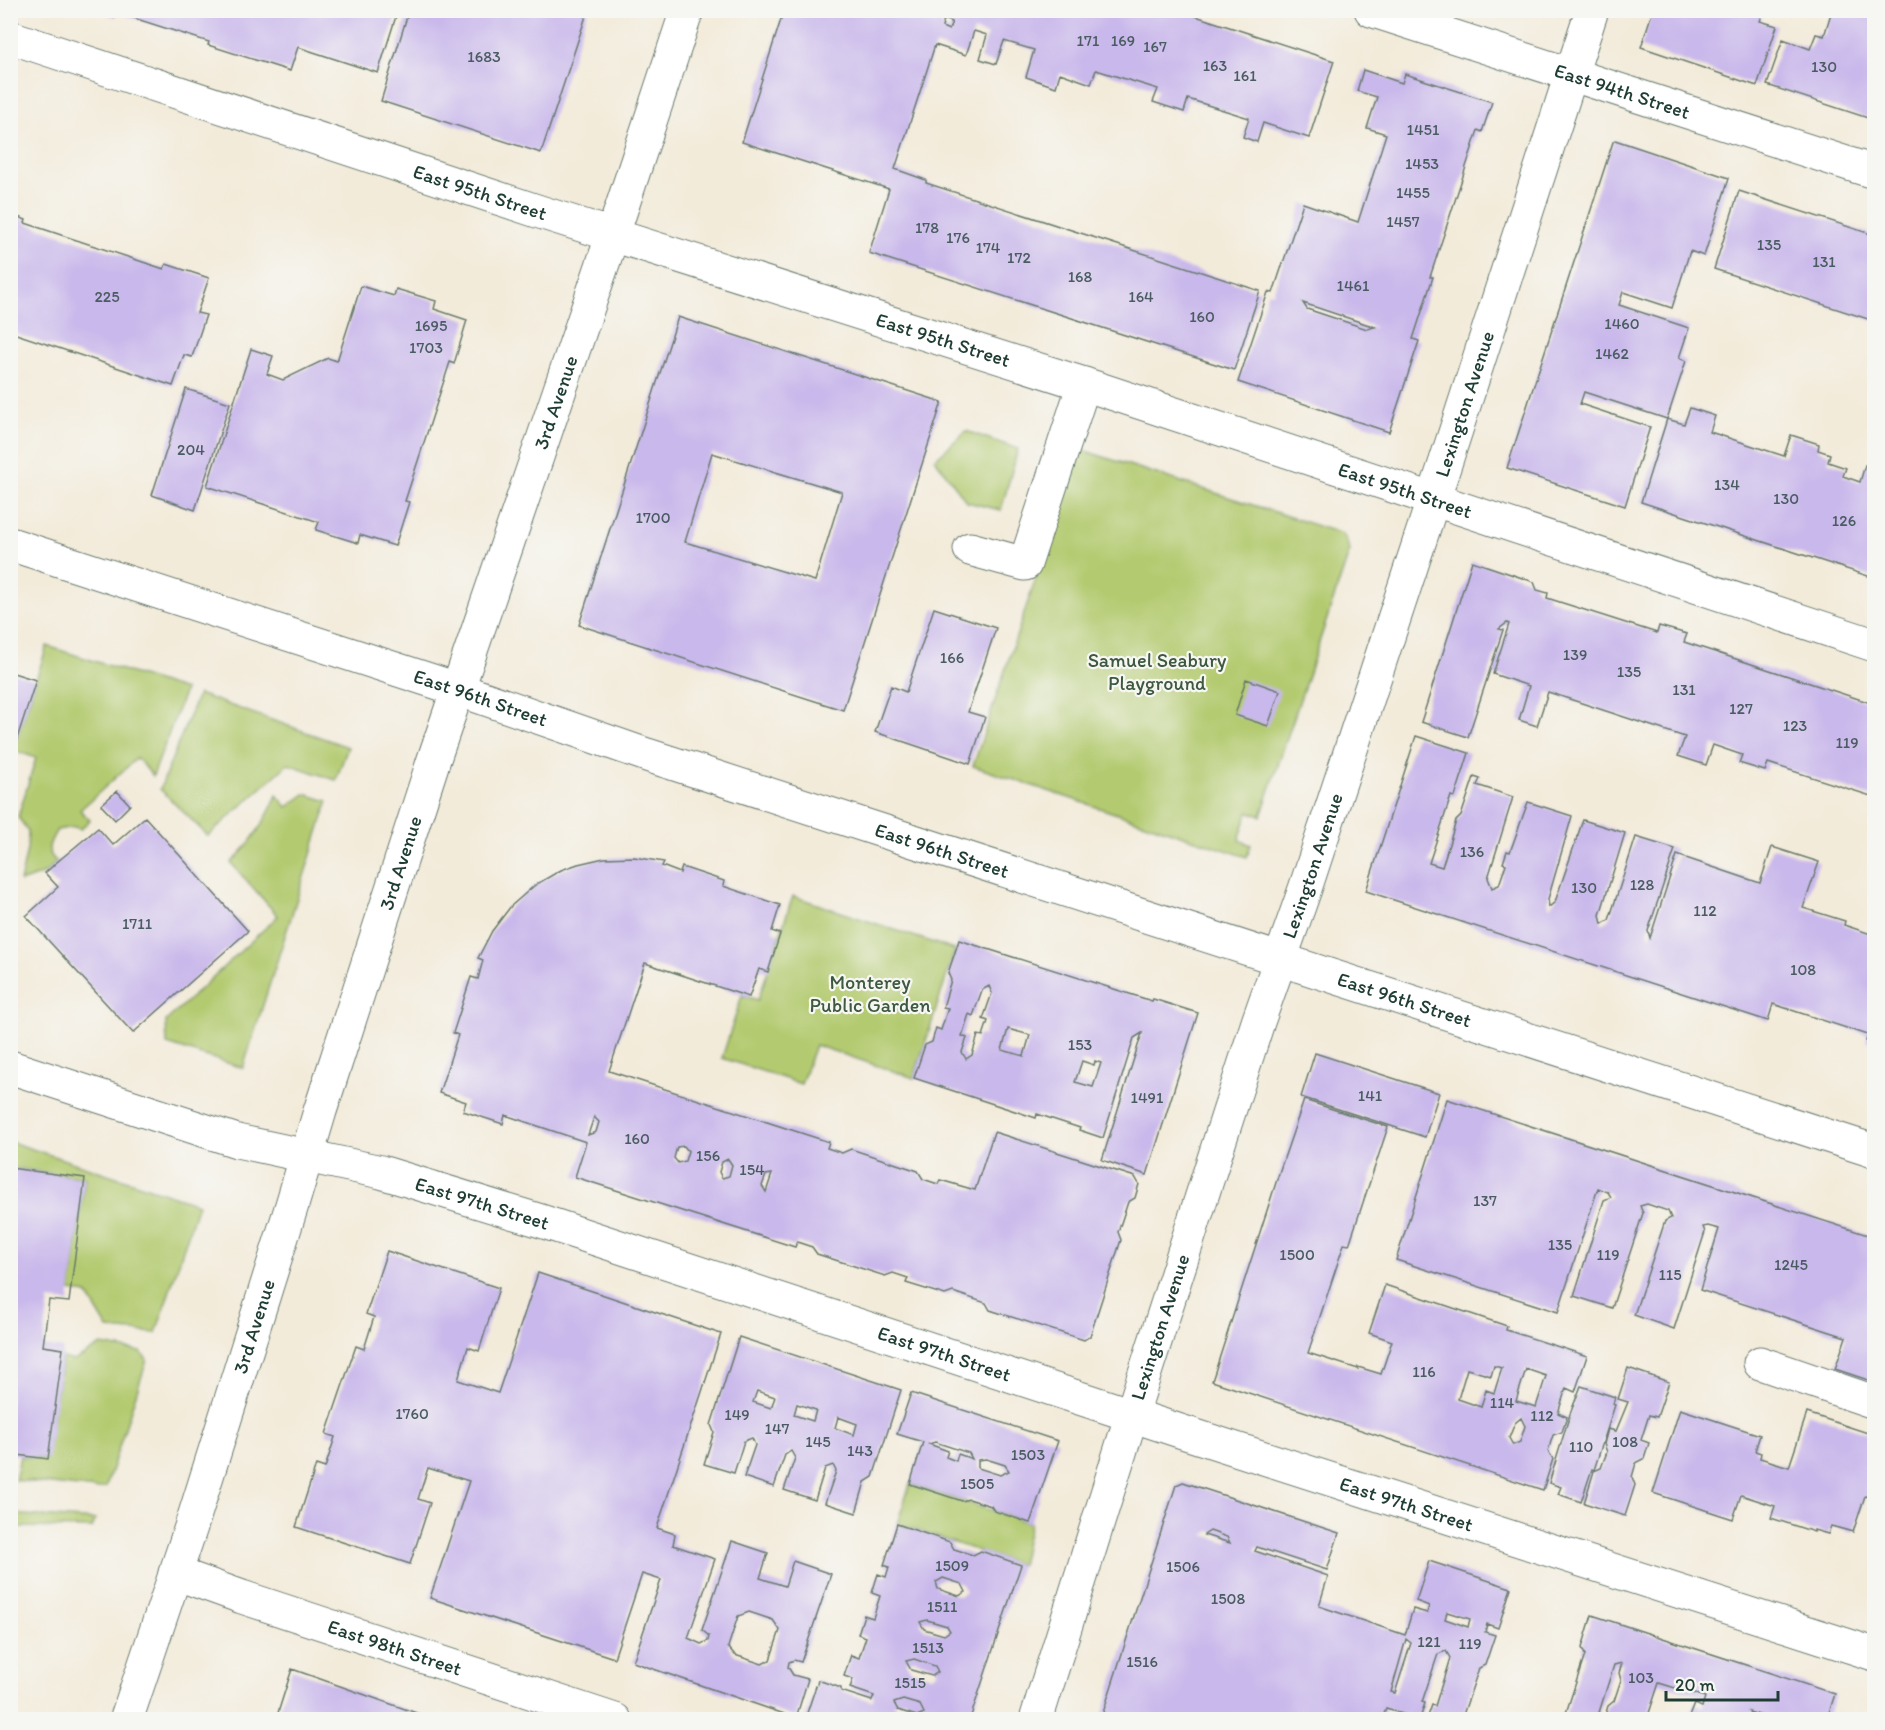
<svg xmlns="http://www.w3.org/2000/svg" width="1885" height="1730" font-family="Itim,sans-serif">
	<rect width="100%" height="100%" fill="#f6f6f2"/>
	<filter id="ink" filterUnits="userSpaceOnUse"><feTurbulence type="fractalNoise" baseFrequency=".0167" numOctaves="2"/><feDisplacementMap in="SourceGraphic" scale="12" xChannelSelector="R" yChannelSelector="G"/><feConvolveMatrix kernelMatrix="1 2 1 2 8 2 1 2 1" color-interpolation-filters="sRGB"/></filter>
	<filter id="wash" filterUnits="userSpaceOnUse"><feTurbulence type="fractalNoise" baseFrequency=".008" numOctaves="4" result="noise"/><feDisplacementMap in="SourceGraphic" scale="24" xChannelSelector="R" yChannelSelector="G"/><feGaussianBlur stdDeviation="1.35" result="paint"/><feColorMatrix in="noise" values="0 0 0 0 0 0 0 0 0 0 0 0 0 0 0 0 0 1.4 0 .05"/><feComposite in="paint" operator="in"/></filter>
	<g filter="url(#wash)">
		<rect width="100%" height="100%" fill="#f3ebda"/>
		<!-- green -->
		<path fill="#b3ca6f" stroke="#698452" stroke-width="1.5" d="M 966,431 L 1018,449 L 1001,510 L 967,502 L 935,459 Z
			M 1079,449 L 1343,534 L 1350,550 L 1261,816 L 1248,812 L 1239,840 L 1251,845 L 1247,857 L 973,766 Z
			M 47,646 L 185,690 L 153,776 L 137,758 L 80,810 L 90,820 L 81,829 L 74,827 L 57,830 C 49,843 44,851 57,862 L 45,873 L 20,882 L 27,850 L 28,831 L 18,817 L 36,758 L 13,750 Z
			M 198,694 L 348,747 L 336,780 L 288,764 L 208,836 L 160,789 Z
			M 305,794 L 328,801 L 243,1068 L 167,1044 L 166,1021 L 278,916 L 231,863 C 250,845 267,819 277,795 L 287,807 Z
			M 793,896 L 955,950 L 914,1078 L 815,1045 L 801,1084 L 722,1058 L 742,995 L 758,1000 Z
			M 11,1142 L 198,1204 L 156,1333 L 108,1329 L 87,1294 L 70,1291 L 85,1178 L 11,1168 Z
			M 101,1345 L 141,1352 L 147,1360 L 106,1487 L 97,1489 L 15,1480 L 20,1456 L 47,1459 L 62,1358 L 74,1361 Z
			M 910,1484 L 1030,1523 L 1021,1565 L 897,1524 Z
			M 11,1514 L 95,1520 L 92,1528 L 11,1527 Z"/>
		<g id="blocks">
			<!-- building -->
			<path fill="#c9b8eb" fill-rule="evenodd" d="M 98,10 L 117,10 L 115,17 Z
				M 122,10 L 398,10 L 378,73 L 298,47 L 290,71 L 208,45 L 209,42 L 121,14 Z
				M 409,10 L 588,10 L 541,153 L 381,101 Z
				M 784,10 L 1177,10 L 1334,61 L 1309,138 L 1263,123 L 1257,142 L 1243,137 L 1249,118 L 1188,99 L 1184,112 L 1153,102 L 1158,89 L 1096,70 L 1091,84 L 1060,73 L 1056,87 L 1026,77 L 1034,50 L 1004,41 L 996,64 L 980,59 L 987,35 L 974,31 L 966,55 L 935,45 L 895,169 L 926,180 L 926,183 L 1260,291 L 1234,370 L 869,253 L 889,189 L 742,142 ZM 944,19 L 952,22 L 949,30 L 942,27 Z
				M 1653,10 L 1764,10 L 1760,21 L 1777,26 L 1757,86 L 1641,47 Z
				M 1832,10 L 1874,10 L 1874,120 L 1767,85 L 1783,39 L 1810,49 L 1816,34 L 1824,36 Z
				M 1363,70 L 1402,83 L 1405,74 L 1492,102 L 1482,132 L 1478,130 L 1430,277 L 1433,277 L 1413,339 L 1419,341 L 1389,432 L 1238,382 L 1268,292 L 1273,293 L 1303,203 L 1358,222 L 1386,134 L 1367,128 L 1377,97 L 1357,91 ZM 1303,303 L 1375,327 L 1367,329 L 1307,309 Z
				M 1615,140 L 1729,178 L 1704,256 L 1690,251 L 1672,308 L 1623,292 L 1619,305 L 1689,328 L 1679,358 L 1686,361 L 1667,419 L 1584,392 L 1580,404 L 1650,427 L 1625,506 L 1507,468 L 1613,142 Z
				M 1739,191 L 1874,235 L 1874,321 L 1714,269 Z
				M 10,214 L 26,220 L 25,223 L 164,269 L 166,264 L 209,278 L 197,313 L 206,315 L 192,357 L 184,355 L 173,386 L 10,332 Z
				M 361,286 L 394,296 L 396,289 L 436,301 L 434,309 L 467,320 L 454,364 L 450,362 L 405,501 L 409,502 L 395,546 L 360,535 L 358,543 L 316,530 L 319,522 L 207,486 L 251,349 L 273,356 L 267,374 L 283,380 L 328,358 L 337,361 Z
				M 678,317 L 942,402 L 843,710 L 579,625 ZM 712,453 L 842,492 L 815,581 L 685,542 Z
				M 186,389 L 230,403 L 195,510 L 152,495 Z
				M 1690,408 L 1715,416 L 1710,432 L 1784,456 L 1791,435 L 1819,444 L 1818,450 L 1830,454 L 1828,462 L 1846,468 L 1843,476 L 1860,482 L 1865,465 L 1874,468 L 1874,578 L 1641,502 L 1667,419 L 1684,424 Z
				M 1472,561 L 1534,582 L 1537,590 L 1548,593 L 1547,598 L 1657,633 L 1659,626 L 1687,634 L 1684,642 L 1874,704 L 1874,797 L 1768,763 L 1765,771 L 1739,763 L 1742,755 L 1713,745 L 1706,765 L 1678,756 L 1685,737 L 1548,692 L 1537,726 L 1519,720 L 1529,686 L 1493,674 L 1509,624 L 1507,623 L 1499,629 L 1503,630 L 1468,737 L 1421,722 Z
				M 934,608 L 996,628 L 968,712 L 985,717 L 970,764 L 875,732 L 891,686 L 906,692 Z
				M 10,672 L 36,680 L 11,757 L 10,757 Z
				M 1246,679 L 1280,691 L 1268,726 L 1235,715 Z
				M 1416,736 L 1469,753 L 1455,797 L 1451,796 L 1429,863 L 1442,867 L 1456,821 L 1461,816 L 1474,777 L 1480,779 L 1477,785 L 1513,797 L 1488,878 L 1492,888 L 1499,885 L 1506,864 L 1503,863 L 1507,851 L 1510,852 L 1528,802 L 1572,816 L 1548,899 L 1549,907 L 1555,902 L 1583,820 L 1625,833 L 1600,915 L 1602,924 L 1609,920 L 1636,837 L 1675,849 L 1648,931 L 1650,938 L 1677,855 L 1760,883 L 1772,847 L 1819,862 L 1803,908 L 1845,921 L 1844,925 L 1874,935 L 1874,1044 L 1866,1041 L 1868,1035 L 1773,1004 L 1768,1021 L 1366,891 Z
				M 117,791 L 130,805 L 115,820 L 101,805 Z
				M 145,817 L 248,931 L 133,1033 L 26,916 L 58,887 L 45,873 L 57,862 L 98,828 L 113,845 Z
				M 634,857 L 664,862 L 662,866 L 680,873 L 682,867 L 724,881 L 723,886 L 780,905 L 772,931 L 780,934 L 768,972 L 759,969 L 749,997 L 645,963 L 609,1071 L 829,1142 L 827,1148 L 842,1153 L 851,1149 L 918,1171 L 923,1179 L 938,1184 L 940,1180 L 975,1190 L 994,1132 L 1135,1177 L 1139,1184 L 1135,1198 L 1128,1202 L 1118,1232 L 1121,1240 L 1090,1336 L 1084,1340 L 990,1310 L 986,1303 L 953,1292 L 945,1295 L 906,1283 L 908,1278 L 893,1273 L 885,1276 L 817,1254 L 812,1247 L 797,1242 L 795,1247 L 575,1177 L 586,1142 L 505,1115 L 503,1124 L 463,1111 L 466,1102 L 439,1093 L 458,1035 L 453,1033 L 471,977 L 478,979 L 483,960 L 478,958 L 492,931 L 511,906 L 535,885 L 561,870 L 578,864 L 604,858 ZM 594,1117 L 599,1122 L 596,1132 L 588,1135 ZM 684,1146 L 688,1151 L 685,1161 L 678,1163 L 674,1158 L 677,1147 ZM 728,1159 L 732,1165 L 729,1176 L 722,1178 L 719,1172 L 722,1162 ZM 772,1174 L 766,1192 L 762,1186 L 766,1175 Z
				M 959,940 L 1152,1001 L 1153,999 L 1198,1013 L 1147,1175 L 1102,1160 L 1142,1033 L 1134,1038 L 1103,1138 L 1079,1130 L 1080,1128 L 1037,1114 L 1036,1118 L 914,1078 L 925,1045 L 932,1042 L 936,1028 L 941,1030 L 948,1008 L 943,1007 L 951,980 L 948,973 ZM 989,986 L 992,993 L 983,1019 L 988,1021 L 983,1036 L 978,1035 L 972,1055 L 966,1059 L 962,1052 L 967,1038 L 962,1036 L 969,1014 L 973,1016 L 982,990 ZM 1008,1029 L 1030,1035 L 1024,1056 L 1002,1050 ZM 1082,1061 L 1094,1065 L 1095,1061 L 1101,1063 L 1093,1087 L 1075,1082 Z
				M 1315,1053 L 1439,1093 L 1425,1137 L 1301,1097 Z
				M 1447,1099 L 1874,1237 L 1874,1382 L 1835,1369 L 1846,1337 L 1700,1290 L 1719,1229 L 1708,1226 L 1703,1227 L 1705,1232 L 1674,1329 L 1634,1315 L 1665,1221 L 1671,1218 L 1668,1211 L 1647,1204 L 1640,1206 L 1643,1213 L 1612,1308 L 1574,1296 L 1604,1200 L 1611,1197 L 1608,1192 L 1598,1188 L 1558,1312 L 1396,1260 Z
				M 1304,1100 L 1388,1127 L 1349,1245 L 1344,1244 L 1308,1353 L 1358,1369 L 1358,1367 L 1381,1374 L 1392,1341 L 1369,1333 L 1385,1285 L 1507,1326 L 1506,1330 L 1587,1356 L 1575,1392 L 1566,1388 L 1558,1413 L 1567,1417 L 1562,1432 L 1553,1435 L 1548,1451 L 1553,1459 L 1543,1490 L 1212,1381 L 1281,1167 ZM 1494,1366 L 1502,1368 L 1494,1393 L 1486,1390 L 1481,1407 L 1458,1399 L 1467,1369 L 1491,1376 ZM 1526,1369 L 1546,1376 L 1536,1407 L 1516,1401 ZM 1521,1418 L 1525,1426 L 1520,1442 L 1513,1445 L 1509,1438 L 1515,1423 Z
				M 10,1168 L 85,1178 L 69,1302 L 49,1300 L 43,1346 L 63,1349 L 48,1459 L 10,1454 Z
				M 387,1251 L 499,1288 L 479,1351 L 468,1347 L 458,1380 L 498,1393 L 538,1273 L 721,1334 L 657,1528 L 675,1534 L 673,1545 L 715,1559 L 688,1638 L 701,1644 L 708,1641 L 709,1636 L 702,1630 L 732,1541 L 768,1553 L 760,1578 L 785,1586 L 793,1561 L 831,1574 L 801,1662 L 794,1660 L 789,1662 L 788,1667 L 793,1675 L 808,1679 L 796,1718 L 633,1662 L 661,1580 L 642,1574 L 614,1658 L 430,1598 L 469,1481 L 428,1468 L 418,1499 L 430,1503 L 410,1564 L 296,1527 L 316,1465 L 325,1468 L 335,1437 L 326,1434 L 356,1346 L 364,1349 L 374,1317 L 366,1314 ZM 749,1612 L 773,1620 L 780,1630 L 770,1660 L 762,1664 L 735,1655 L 728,1647 L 738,1616 Z
				M 739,1337 L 901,1390 L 873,1477 L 865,1482 L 856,1513 L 825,1503 L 836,1471 L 833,1465 L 825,1468 L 815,1500 L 784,1490 L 795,1458 L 791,1451 L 785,1455 L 774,1487 L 744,1477 L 755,1445 L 752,1438 L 744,1441 L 734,1473 L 704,1464 L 714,1432 L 711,1425 ZM 757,1391 L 775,1397 L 771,1408 L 753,1402 ZM 797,1404 L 816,1410 L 813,1421 L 794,1415 ZM 838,1417 L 857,1424 L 854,1435 L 835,1428 Z
				M 1628,1368 L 1669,1382 L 1657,1417 L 1649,1415 L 1641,1440 L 1649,1443 L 1644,1459 L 1636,1463 L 1632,1477 L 1635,1485 L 1625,1516 L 1584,1503 L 1594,1471 L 1601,1468 L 1607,1452 L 1604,1444 L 1608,1429 L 1616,1431 L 1628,1402 L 1618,1399 Z
				M 1581,1386 L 1615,1397 L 1613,1404 L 1615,1405 L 1594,1470 L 1592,1469 L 1581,1502 L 1558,1494 L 1561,1487 L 1549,1483 L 1570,1414 Z
				M 911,1393 L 1058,1441 L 1030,1523 L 994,1511 L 991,1506 L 969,1499 L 962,1501 L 910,1484 L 923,1442 L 897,1434 ZM 935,1442 L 969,1453 L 972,1459 L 958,1454 L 956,1461 L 946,1457 L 948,1451 L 929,1444 ZM 986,1459 L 1005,1465 L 1009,1471 L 1000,1475 L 978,1468 L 978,1460 Z
				M 1680,1409 L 1760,1435 L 1755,1451 L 1761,1453 L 1760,1458 L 1789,1467 L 1807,1413 L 1874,1435 L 1873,1498 L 1865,1496 L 1853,1532 L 1831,1526 L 1828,1534 L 1814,1530 L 1814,1532 L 1771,1518 L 1775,1506 L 1741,1495 L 1733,1519 L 1653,1493 Z
				M 1183,1482 L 1339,1533 L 1327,1570 L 1257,1547 L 1255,1551 L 1328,1576 L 1319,1606 L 1405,1635 L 1413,1609 L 1427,1613 L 1429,1606 L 1416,1601 L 1429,1561 L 1511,1588 L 1498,1628 L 1487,1624 L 1485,1632 L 1495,1635 L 1485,1665 L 1479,1668 L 1463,1715 L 1467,1716 L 1466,1719 L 1427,1719 L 1432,1705 L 1435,1706 L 1450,1658 L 1446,1651 L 1438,1654 L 1422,1702 L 1425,1703 L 1420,1719 L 1386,1709 L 1382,1719 L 1101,1719 L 1176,1485 ZM 1210,1531 L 1227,1537 L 1230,1543 L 1204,1535 ZM 1447,1612 L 1470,1619 L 1468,1627 L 1445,1619 ZM 1406,1639 L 1411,1643 L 1395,1693 L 1391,1692 Z
				M 897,1524 L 950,1542 L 954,1549 L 973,1555 L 981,1551 L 1021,1565 L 970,1719 L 805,1719 L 818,1680 L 841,1688 L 841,1691 L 872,1701 L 874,1696 L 850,1688 L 853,1679 L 844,1676 L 851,1655 L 859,1658 L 866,1637 L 858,1634 L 864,1615 L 873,1618 L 880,1596 L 872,1593 L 878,1574 L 886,1577 L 889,1567 L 884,1565 ZM 943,1578 L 962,1584 L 966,1592 L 959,1596 L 938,1589 L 936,1582 ZM 927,1620 L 947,1626 L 950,1631 L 944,1635 L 924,1629 L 920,1622 ZM 914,1659 L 935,1666 L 938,1672 L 932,1676 L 911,1670 L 906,1661 ZM 903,1700 L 920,1705 L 924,1713 L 917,1716 L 898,1710 L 894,1703 Z
				M 1592,1615 L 1835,1694 L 1827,1719 L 1772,1719 L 1749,1712 L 1753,1717 L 1758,1719 L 1688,1719 L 1694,1704 L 1702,1707 L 1705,1697 L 1659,1683 L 1647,1719 L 1604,1719 L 1608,1706 L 1614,1701 L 1621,1680 L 1619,1673 L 1622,1663 L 1614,1665 L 1597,1719 L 1564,1719 L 1585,1655 L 1582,1648 Z
				M 292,1669 L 422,1715 L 421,1719 L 276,1719 Z"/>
		</g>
	</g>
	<g filter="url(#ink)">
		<use href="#blocks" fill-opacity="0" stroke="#697a6e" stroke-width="1.5"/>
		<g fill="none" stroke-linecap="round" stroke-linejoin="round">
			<!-- minor casing -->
			<g stroke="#697a6e" stroke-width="35">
				<g id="minor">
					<path id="s1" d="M 1371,10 L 1874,172"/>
					<path id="s2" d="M 10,37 L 540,212 L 1084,384 L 1874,645"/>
					<path d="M 970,549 L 1025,564 L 1084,384"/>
					<path id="s3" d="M 10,1067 L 237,1141 L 381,1172 L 541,1221 L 1183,1432 L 1874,1654"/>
					<path d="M 1760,1363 L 1874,1402"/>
					<path id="s4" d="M 175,1573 L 242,1597 L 615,1720"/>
				</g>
			</g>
			<!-- major casing -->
			<g stroke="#697a6e" stroke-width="35">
				<g id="major">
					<path id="s5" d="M 10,544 L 457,689 L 647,755 L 1874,1151"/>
					<path id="s6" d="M 126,1720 L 191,1527 L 292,1205 L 320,1111 L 434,759 L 613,234 L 687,10"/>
					<path id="s7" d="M 1036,1720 L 1143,1379 L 1258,1022 L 1305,889 L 1445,464 L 1592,10"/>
				</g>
			</g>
			<!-- minor -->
			<use href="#minor" stroke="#fff" stroke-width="33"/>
			<!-- major -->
			<use href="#major" stroke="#fff" stroke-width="33"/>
		</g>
	</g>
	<g text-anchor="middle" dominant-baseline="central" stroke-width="4.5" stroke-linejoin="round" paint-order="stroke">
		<!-- number labels -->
		<g font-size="16" fill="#4a5c62">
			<text x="1088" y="40">171</text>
			<text x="1123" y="40">169</text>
			<text x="1155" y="46">167</text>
			<text x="484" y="56">1683</text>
			<text x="1215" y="65">163</text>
			<text x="1824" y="66">130</text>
			<text x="1245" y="75">161</text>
			<text x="1423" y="129">1451</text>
			<text x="1422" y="163">1453</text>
			<text x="1413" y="192">1455</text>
			<text x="1403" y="221">1457</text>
			<text x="927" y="227">178</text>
			<text x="958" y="237">176</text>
			<text x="1769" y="244">135</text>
			<text x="988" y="247">174</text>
			<text x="1019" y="257">172</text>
			<text x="1824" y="261">131</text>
			<text x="1080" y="276">168</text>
			<text x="1353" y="285">1461</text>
			<text x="107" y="296">225</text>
			<text x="1141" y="296">164</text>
			<text x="1202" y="316">160</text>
			<text x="1622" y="323">1460</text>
			<text x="431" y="325">1695</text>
			<text x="426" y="347">1703</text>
			<text x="1612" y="353">1462</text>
			<text x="191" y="449">204</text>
			<text x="1727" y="484">134</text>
			<text x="1786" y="498">130</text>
			<text x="653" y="517">1700</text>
			<text x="1844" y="520">126</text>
			<text x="1575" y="654">139</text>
			<text x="952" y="657">166</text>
			<text x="1629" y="671">135</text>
			<text x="1684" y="689">131</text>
			<text x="1741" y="708">127</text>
			<text x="1795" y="725">123</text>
			<text x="1847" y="742">119</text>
			<text x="1472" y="851">136</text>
			<text x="1642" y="884">128</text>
			<text x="1584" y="887">130</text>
			<text x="1705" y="910">112</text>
			<text x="137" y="923">1711</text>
			<text x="1803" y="969">108</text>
			<text x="1080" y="1044">153</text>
			<text x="1370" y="1095">141</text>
			<text x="1147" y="1097">1491</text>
			<text x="637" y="1138">160</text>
			<text x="708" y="1155">156</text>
			<text x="752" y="1169">154</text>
			<text x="1485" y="1200">137</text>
			<text x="1560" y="1244">135</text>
			<text x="1297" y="1254">1500</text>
			<text x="1608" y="1254">119</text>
			<text x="1791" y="1264">1245</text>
			<text x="1670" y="1274">115</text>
			<text x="1424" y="1371">116</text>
			<text x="1502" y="1402">114</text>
			<text x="412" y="1413">1760</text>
			<text x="737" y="1414">149</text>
			<text x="1542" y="1415">112</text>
			<text x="777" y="1428">147</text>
			<text x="818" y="1441">145</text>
			<text x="1625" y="1441">108</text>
			<text x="1581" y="1446">110</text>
			<text x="860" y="1450">143</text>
			<text x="1028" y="1454">1503</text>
			<text x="977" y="1483">1505</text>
			<text x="952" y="1565">1509</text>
			<text x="1183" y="1566">1506</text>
			<text x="1228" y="1598">1508</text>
			<text x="942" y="1606">1511</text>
			<text x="1429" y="1641">121</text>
			<text x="1470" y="1643">119</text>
			<text x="928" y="1647">1513</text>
			<text x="1142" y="1661">1516</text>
			<text x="1641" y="1677">103</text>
			<text x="910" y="1682">1515</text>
		</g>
		<!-- street labels -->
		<g font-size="20" fill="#1f3d34" stroke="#f6f6f2">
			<text stroke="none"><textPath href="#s1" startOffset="264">East 94th Street</textPath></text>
			<text stroke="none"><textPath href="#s2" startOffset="495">East 95th Street</textPath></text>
			<text stroke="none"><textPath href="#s2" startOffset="981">East 95th Street</textPath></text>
			<text stroke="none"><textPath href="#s6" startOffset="1386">3rd Avenue</textPath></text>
			<text stroke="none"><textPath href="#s7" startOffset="1384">Lexington Avenue</textPath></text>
			<text stroke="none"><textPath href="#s2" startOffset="1467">East 95th Street</textPath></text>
			<text stroke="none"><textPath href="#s5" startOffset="495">East 96th Street</textPath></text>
			<text stroke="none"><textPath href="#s5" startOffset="981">East 96th Street</textPath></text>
			<text stroke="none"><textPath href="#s6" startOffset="900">3rd Avenue</textPath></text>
			<text stroke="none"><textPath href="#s7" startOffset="898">Lexington Avenue</textPath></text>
			<text stroke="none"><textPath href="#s5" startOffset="1467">East 96th Street</textPath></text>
			<text stroke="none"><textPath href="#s3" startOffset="492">East 97th Street</textPath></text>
			<text stroke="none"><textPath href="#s6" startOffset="414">3rd Avenue</textPath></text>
			<text stroke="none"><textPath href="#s7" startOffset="412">Lexington Avenue</textPath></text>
			<text stroke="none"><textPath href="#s3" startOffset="978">East 97th Street</textPath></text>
			<text stroke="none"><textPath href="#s3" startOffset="1464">East 97th Street</textPath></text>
			<text stroke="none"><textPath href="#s4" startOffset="232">East 98th Street</textPath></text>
		</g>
		<!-- park labels -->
		<g font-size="20" fill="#3d5940" stroke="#f6f6f2">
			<text x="1157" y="660">Samuel Seabury<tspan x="1157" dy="23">Playground</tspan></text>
			<text x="870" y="982">Monterey<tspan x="870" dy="23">Public Garden</tspan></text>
		</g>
	</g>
	<!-- margin -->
	<rect width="1885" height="1730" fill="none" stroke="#f6f6f2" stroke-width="36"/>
	<!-- scale -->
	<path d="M1666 1691v9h112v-9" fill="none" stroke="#1f3d34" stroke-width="3"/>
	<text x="1675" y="1691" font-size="18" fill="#1f3d34" stroke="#f6f6f2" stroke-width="4.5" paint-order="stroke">20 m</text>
</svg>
